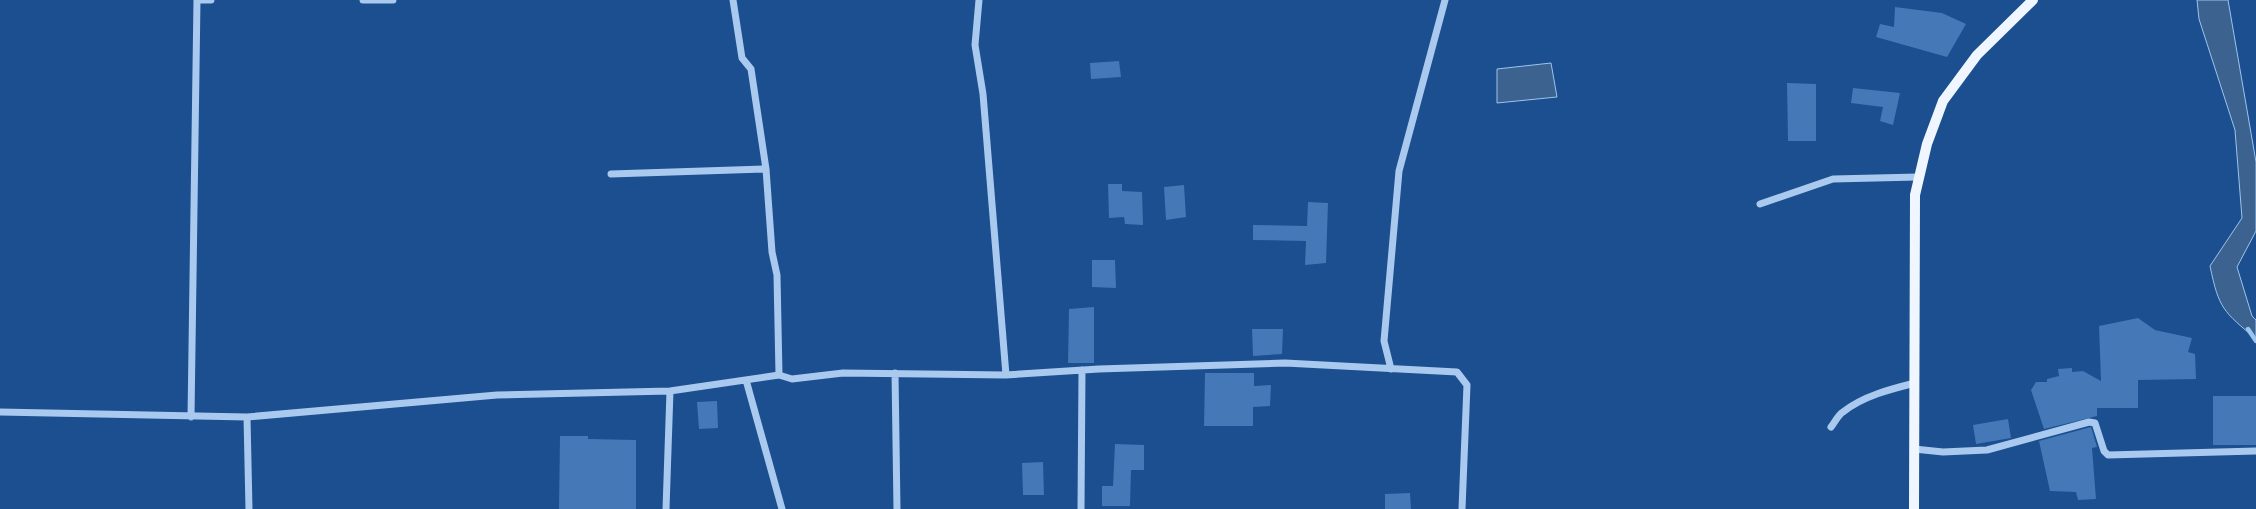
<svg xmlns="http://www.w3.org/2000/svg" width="2256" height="509" font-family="'Golos Text',sans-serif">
	<rect width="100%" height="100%" fill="#1b4f8f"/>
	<!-- water -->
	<path fill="#3c6290" stroke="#9cc4f0" d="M 2197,0 L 2228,0 L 2256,162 L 2256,231 L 2237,267 L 2252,316 L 2256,320 L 2256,339 C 2223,311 2219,309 2210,266 L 2242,218 L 2235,130 L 2199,19 Z
		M 1551,63 L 1557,97 L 1497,103 L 1497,69 Z"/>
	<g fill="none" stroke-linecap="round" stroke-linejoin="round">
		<!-- stream -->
		<path stroke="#9cc4f0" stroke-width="4.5" d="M 2248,329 L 2256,341"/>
	</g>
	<!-- building -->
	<path fill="#4478b7" d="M 1895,7 L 1942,13 L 1966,24 L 1947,57 L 1876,37 L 1880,24 L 1894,27 Z
		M 1119,61 L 1121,77 L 1091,79 L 1090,63 Z
		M 1787,83 L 1816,84 L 1816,141 L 1788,141 Z
		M 1853,88 L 1900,93 L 1893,125 L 1880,121 L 1883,107 L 1851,103 Z
		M 1108,184 L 1122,184 L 1122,191 L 1142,192 L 1143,225 L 1125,224 L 1124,217 L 1109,218 Z
		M 1184,185 L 1186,217 L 1166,220 L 1164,187 Z
		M 1308,202 L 1328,203 L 1326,263 L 1305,265 L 1306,241 L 1253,240 L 1253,225 L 1307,226 Z
		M 1092,260 L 1115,260 L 1116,288 L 1092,287 Z
		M 1094,307 L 1094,363 L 1068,363 L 1069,309 Z
		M 2138,318 L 2155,330 L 2192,338 L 2188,352 L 2195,354 L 2196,379 L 2138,380 L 2138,408 L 2097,408 L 2097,416 L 2044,429 L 2031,390 L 2036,382 L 2047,382 L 2047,379 L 2059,376 L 2058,369 L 2072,368 L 2072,372 L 2083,371 L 2101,381 L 2099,326 Z
		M 1252,329 L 1283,329 L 1282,354 L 1253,356 Z
		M 1205,373 L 1254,373 L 1254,386 L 1271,385 L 1270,406 L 1253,407 L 1253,426 L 1204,426 Z
		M 2213,396 L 2256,396 L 2256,445 L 2213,445 Z
		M 717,401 L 718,428 L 699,429 L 697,402 Z
		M 2008,419 L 2011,438 L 1976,444 L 1973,425 Z
		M 2091,427 L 2097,447 L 2092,448 L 2096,499 L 2078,500 L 2076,492 L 2050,491 L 2039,441 Z
		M 560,436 L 588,436 L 588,439 L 636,440 L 636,509 L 559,509 Z
		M 1115,444 L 1144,445 L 1144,470 L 1131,470 L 1130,506 L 1102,506 L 1102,486 L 1113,486 Z
		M 1043,462 L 1044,495 L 1023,495 L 1022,463 Z
		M 1410,493 L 1411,509 L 1385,509 L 1385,494 Z"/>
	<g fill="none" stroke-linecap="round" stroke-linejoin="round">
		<!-- minor -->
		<path stroke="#a9c9ee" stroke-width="7" d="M 197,0 L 211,0
			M 363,0 L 393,0
			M 733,0 L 742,58 L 751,69 L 766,169 L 772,252 L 777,275 L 779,375
			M 979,0 L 975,45 L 983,94 L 1006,375
			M 611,174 L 766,169
			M 1760,204 L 1833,179 L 1918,177
			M 1391,369 L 1384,341 L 1399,171 L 1445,0
			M 895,373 L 897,509
			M 746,380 L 782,509
			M 0,412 L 247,417 L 249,509
			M 191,417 L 197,0
			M 247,417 L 497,395 L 670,391 L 779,375 L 792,379 L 843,373 L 1006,375 L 1099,369 L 1285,363 L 1457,372 L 1467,385 L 1462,509
			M 1831,427 C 1835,422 1838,415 1843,412 C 1863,396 1891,389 1915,383
			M 1914,449 L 1943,452 L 1987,450 L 2089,422 L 2095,423 L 2104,451 L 2108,455 L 2256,451
			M 666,509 L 670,391
			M 1081,509 L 1082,370"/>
		<!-- major -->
		<path stroke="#f0f6ff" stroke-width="10" d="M 1914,509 L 1915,195 L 1927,144 L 1943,101 L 1977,55 L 2033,0"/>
	</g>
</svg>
